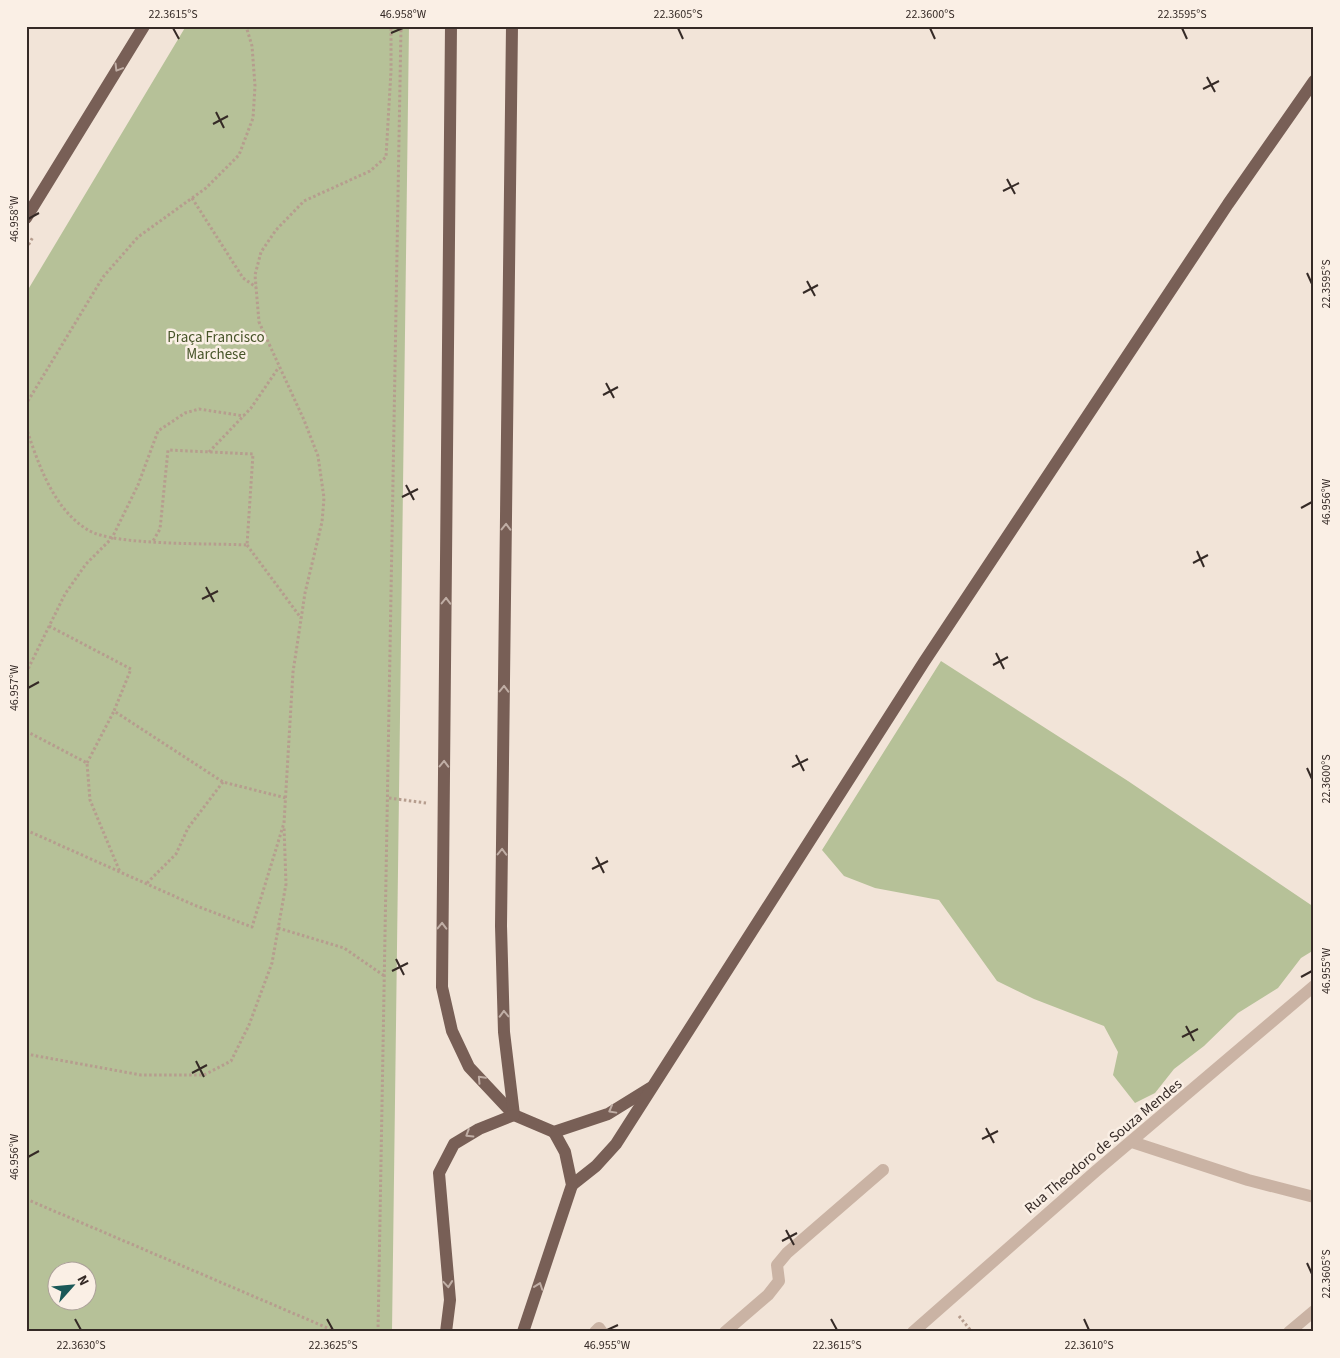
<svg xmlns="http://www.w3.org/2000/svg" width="1340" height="1358" viewBox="0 0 1340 1358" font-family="'Source Sans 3',sans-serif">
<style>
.green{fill:#b6c198;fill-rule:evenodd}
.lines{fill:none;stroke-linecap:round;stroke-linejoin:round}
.path{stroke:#b69d8e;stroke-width:3;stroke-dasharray:2.5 2.5;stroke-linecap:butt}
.lane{stroke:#cab3a4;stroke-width:12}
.street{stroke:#cab3a4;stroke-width:12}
.primary{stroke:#785f56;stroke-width:12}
.oneway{stroke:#c0aea5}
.ticks{fill:none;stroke:#352a26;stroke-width:2}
.labels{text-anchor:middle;stroke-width:5;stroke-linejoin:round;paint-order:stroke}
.park-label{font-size:15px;fill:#475429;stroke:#faefe5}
.street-label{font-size:15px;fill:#352a26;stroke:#faefe5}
.neatline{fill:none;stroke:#352a26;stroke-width:2}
.ticks-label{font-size:12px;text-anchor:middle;fill:#352a26}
</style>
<rect width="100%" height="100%" fill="#f2e4d8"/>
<g class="green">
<path d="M186,26H409L392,1332H26V293ZM58,1270H88V1300H58Z"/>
<polygon points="941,661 1128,781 1314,907 1314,950 1301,958 1278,988 1238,1013 1204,1046 1174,1069 1155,1093 1135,1103 1113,1075 1118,1052 1104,1026 1034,999 997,981 939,900 875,888 844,876 822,850"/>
</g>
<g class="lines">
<g class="path">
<polyline points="192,198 243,278 256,287"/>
<polyline points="26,249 33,237"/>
<polyline points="26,411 28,401 103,277 138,237 206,188 239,155 253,118 255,86 252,46 246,26"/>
<path d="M26,427C38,463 53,509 88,530C113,546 213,543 247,545L253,454L168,450L160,529L153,541"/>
<polyline points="209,452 251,408 279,367"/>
<polyline points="247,545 301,618"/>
<polyline points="49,626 131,669 114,711 223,782 286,798"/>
<polyline points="26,673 65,594 86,564 112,538 138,485 158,431 185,413 199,409 244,416"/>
<polyline points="26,731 87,763 90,800 120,872"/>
<polyline points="87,763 114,711"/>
<polyline points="389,798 426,803"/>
<polyline points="26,830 194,905 252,927 284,823 293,672 305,593 322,522 324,498 318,456 304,420 259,322 255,275 261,252 276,230 304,201 370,171 386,157 391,71 391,26"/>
<polyline points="147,883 176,854 188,828 223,782"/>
<polyline points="278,928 344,948 386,977"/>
<polyline points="26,1054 141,1075 204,1075 231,1061 249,1025 272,963 286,884 284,826"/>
<polyline points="26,1199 337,1332"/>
<polyline points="959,1316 972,1332"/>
<polyline points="378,1332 401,26"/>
</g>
<g class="lane">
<polyline points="595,1332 599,1328 602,1332"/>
<polyline points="725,1332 768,1295 779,1281 777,1265 787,1253 883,1170"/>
</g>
<g class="street">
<polyline points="1132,1142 1248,1180 1314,1197"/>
<polyline points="913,1332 1096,1171 1314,986"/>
<polyline points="1289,1332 1314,1311"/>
</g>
<g class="primary">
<polyline points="451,26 442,987 452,1031 469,1067 514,1115 554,1132 608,1114 650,1088"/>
<polyline points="512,26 501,926 504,1032 514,1115"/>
<polyline points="26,218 144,26"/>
<polyline points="572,1185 596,1166 616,1144 924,662 1228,204 1314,81"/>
<polyline points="446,1332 450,1300 439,1173 454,1144 479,1129 514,1115"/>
<polyline points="523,1332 572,1185 565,1152 554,1132"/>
</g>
</g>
<defs><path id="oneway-chevron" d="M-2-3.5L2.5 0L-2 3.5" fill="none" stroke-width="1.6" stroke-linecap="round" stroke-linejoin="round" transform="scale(1.25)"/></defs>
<g class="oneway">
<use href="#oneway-chevron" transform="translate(118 68) rotate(121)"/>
<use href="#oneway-chevron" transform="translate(506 527) rotate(-89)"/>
<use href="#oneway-chevron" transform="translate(446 601) rotate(-89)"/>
<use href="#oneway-chevron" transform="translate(504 689) rotate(-89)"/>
<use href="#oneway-chevron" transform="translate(444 764) rotate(-89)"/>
<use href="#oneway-chevron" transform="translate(502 852) rotate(-89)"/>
<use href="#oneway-chevron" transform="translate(442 926) rotate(-89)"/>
<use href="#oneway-chevron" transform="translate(504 1014) rotate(-92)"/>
<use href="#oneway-chevron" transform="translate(481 1079) rotate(-133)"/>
<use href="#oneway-chevron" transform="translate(612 1110) rotate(151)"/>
<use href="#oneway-chevron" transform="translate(469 1134) rotate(148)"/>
<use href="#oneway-chevron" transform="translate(448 1284) rotate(85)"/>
<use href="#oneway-chevron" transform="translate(539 1286) rotate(-71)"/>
</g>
<path class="ticks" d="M173,28L179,39M678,28L683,39M930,28L935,39M1182,28L1187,39M391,33L403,28M1207,77L1215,92M1203,89L1219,81M216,112L224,128M213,124L228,116M1007,179L1015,194M1003,191L1019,183M28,219L39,213M1307,273L1312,284M807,281L815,296M803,293L818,285M606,383L614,398M603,395L618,387M406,485L414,500M402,497L418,489M1301,508L1312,502M1197,551L1204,567M1193,563L1208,555M206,587L214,602M202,599L218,591M996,653L1004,669M993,665L1008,657M28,688L39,682M796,755L804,771M792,767L808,759M1307,768L1312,779M596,857L604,873M592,869L608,861M396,959L404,975M392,971L408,963M1301,977L1312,971M1186,1026L1194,1041M1182,1037L1198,1029M196,1061L204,1077M192,1073L207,1065M986,1128L994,1143M982,1139L998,1131M28,1157L39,1151M786,1230L794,1245M782,1241L797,1233M1307,1263L1312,1274M75,1319L81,1330M327,1319L333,1330M831,1319L837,1330M1084,1319L1089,1330M607,1330L618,1325"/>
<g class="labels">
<g class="park-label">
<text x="216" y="342">Praça Francisco<tspan x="216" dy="17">Marchese</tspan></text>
</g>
<g class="street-label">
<text transform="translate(1103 1146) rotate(-40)" y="5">Rua Theodoro de Souza Mendes</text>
</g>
</g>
<rect width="1340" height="1358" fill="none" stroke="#faefe5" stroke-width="55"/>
<g transform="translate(72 1286) rotate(63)"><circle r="24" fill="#faefe5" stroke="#aba099"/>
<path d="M0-4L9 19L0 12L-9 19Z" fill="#1a5858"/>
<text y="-8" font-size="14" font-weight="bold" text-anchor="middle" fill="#352a26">N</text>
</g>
<rect x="28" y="28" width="1284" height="1302" class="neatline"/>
<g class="ticks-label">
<text x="173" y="18">22.3615°S</text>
<text x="403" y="18">46.958°W</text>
<text x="678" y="18">22.3605°S</text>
<text x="930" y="18">22.3600°S</text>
<text x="1182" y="18">22.3595°S</text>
<text transform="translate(14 219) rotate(-90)" y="4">46.958°W</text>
<text transform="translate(1326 284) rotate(-90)" y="4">22.3595°S</text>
<text transform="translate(1326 502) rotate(-90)" y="4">46.956°W</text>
<text transform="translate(14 688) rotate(-90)" y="4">46.957°W</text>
<text transform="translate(1326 779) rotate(-90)" y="4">22.3600°S</text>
<text transform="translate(1326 971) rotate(-90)" y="4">46.955°W</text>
<text transform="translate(14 1157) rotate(-90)" y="4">46.956°W</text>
<text transform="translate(1326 1274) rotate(-90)" y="4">22.3605°S</text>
<text x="81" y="1349">22.3630°S</text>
<text x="333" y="1349">22.3625°S</text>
<text x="607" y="1349">46.955°W</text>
<text x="837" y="1349">22.3615°S</text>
<text x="1089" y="1349">22.3610°S</text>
</g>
</svg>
